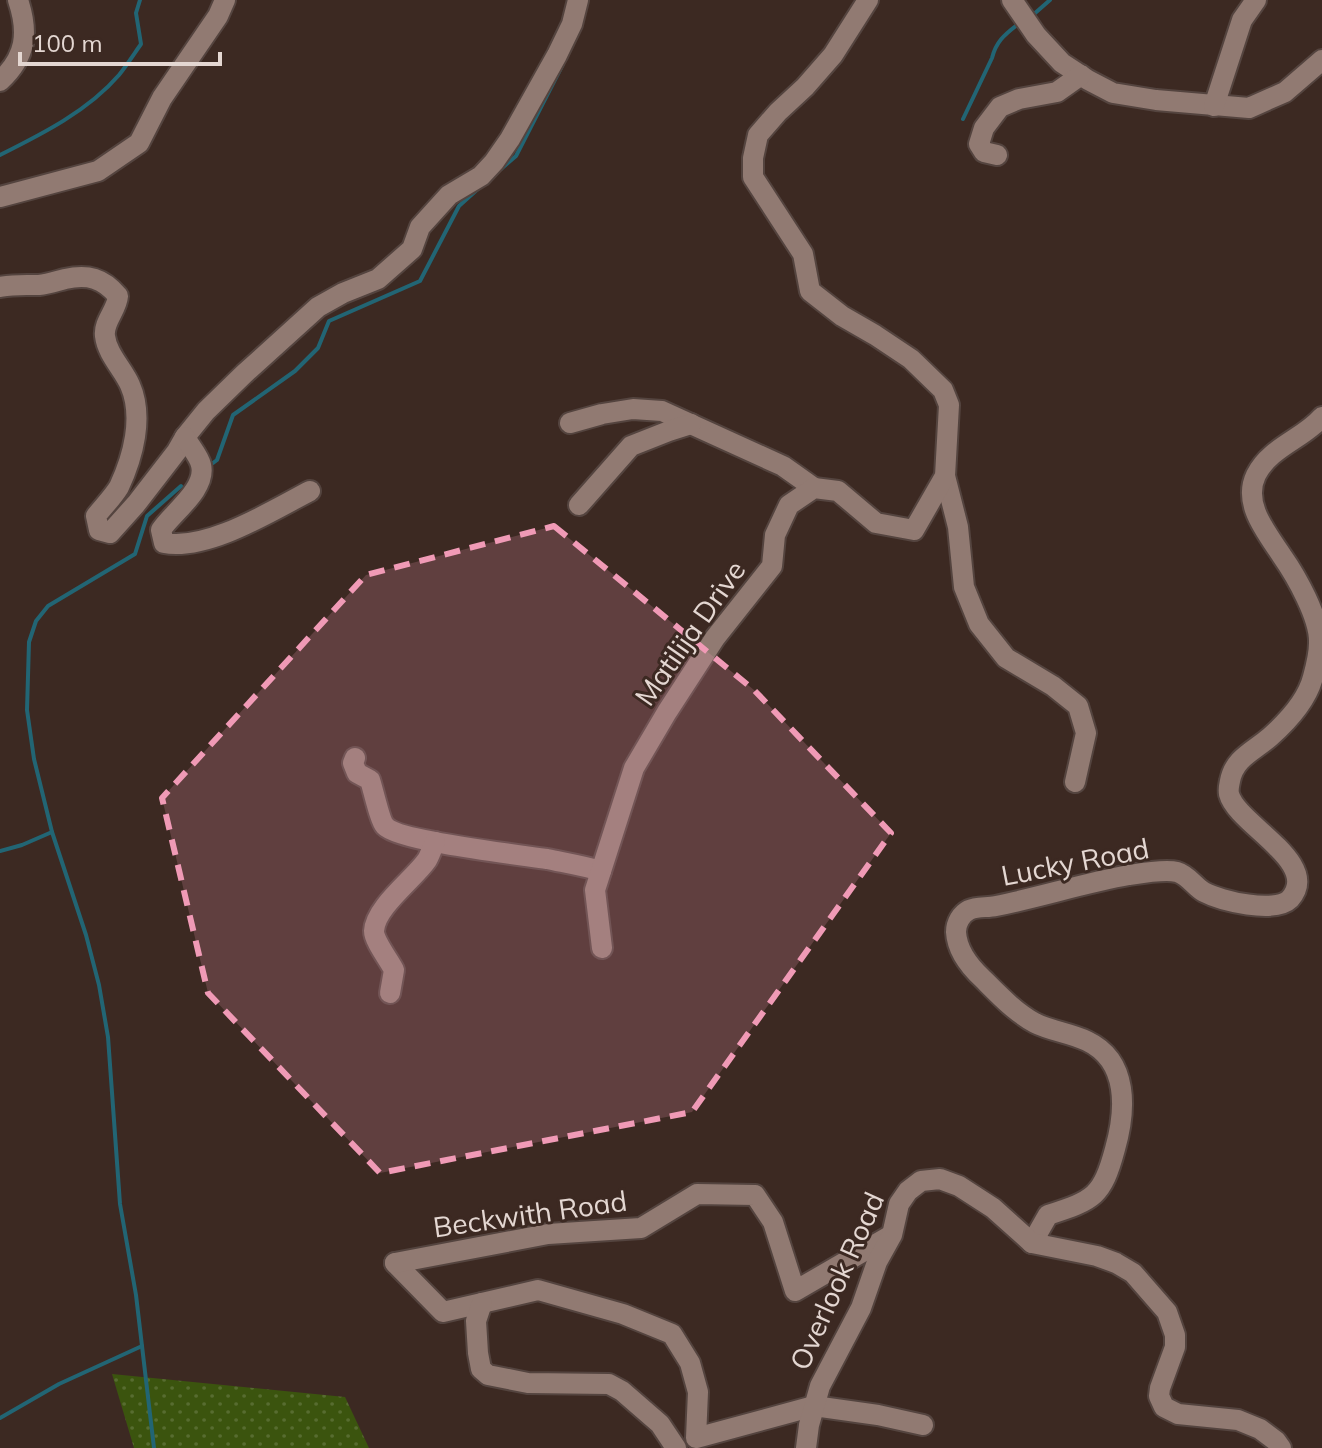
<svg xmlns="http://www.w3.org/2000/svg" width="1322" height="1448" viewBox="0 0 1322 1448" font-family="Mulish,sans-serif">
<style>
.park{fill:url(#park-dots)}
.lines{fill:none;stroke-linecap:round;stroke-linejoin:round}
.stream{stroke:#226574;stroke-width:4}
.minor-casing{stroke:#54443f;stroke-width:24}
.minor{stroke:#917a72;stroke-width:20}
.marked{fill:#f09ab6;fill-opacity:0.2;stroke:#f09ab6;stroke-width:6;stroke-dasharray:16 10;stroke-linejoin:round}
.labels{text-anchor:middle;stroke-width:6;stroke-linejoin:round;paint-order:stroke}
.street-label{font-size:28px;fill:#e4d7d2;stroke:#3c2922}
</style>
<defs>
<pattern id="park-dots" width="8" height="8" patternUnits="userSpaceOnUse" patternTransform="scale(2)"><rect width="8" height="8" fill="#3b540e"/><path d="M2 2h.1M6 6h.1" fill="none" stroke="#576c30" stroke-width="1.8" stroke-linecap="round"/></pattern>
</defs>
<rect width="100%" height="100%" fill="#3c2922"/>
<polygon class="park" points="112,1374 345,1397 369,1448 134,1448"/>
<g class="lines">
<g class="stream">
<polyline points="1034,14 1050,0"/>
<path d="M963,119L992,58C996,42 1004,35 1017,25"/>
<path d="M0,155C42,134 88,111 119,75C127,65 134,54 141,44L136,13L140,0"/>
<polyline points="501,169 516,156 563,64"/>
<polyline points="213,463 217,460 233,415 295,371 318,348 329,321 420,281 459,206 479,188"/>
<polyline points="0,851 22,845 52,832"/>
<polyline points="0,1418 59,1384 142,1346"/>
<polyline points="154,1448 136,1295 120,1204 108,1037 99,985 86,935 52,832 34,759 27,710 29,642 36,621 48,606 135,554 147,516 181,486"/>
</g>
<defs>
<g id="minor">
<polyline points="1012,0 1036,35 1062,63 1088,80 1113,93 1156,100 1249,108 1285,92 1322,60"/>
<path d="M0,81C26,57 29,33 18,0"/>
<polyline points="1214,106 1242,20 1256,0"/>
<polyline points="997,155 984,152 979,144 984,128 1000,107 1019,99 1057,92 1081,75"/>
<polyline points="0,197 98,171 139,143 162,98 218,16 225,0"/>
<path d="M0,287C15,284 25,285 39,285C48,284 57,281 65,279C88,274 103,278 118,296C117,310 103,322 105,336C107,354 123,369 130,385C144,417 133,457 119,487C113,497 103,507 96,516L99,530L110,533L136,504L177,451L185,437L206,411L244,374L318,307L343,293L378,279L412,249L420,227L449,195L481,176L494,162L510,139L557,55L572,24L578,0"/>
<polyline points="570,423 602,414 633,409 662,411 783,466 814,488"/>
<path d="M185,437C189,445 199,456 201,465C207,489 172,513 161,530L164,543C208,551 271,511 310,491"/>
<polyline points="945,476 958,527 964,587 979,624 1006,658 1053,686 1078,706 1086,733 1075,782"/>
<polyline points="579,505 631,446 669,431 691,424"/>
<path d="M355,758L353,763L357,773L370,780C373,789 380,821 385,826C398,841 521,855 547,859C566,863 584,866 601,871"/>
<polyline points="602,948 595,890 634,768 667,712 715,638 772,566 775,535 789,505 814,488 838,491 876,523 914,530 945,476 949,405 943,390 911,359 875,335 842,316 810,291 803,254 753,177 753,158 758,135 778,112 805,87 833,55 868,0"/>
<path d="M390,993L394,970C389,960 374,941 374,931C375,907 414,879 427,860C430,855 432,848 435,842"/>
<path d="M1032,1243L1048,1215C1094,1200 1102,1197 1115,1149C1126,1110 1129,1061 1087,1041C1070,1033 1051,1031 1035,1023C1015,1012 999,995 983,979C970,967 957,950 956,932C956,923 961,914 969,910C977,906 987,908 996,906C1041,897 1084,883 1129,875C1142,873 1165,869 1177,872C1188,875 1195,887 1204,892C1221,901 1275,914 1290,899C1322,862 1237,825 1229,794C1228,789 1229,786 1230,781C1234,758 1254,751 1270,737C1288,721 1307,701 1313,677C1316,666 1319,653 1319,643C1320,618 1296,576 1282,556C1267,533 1242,504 1256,475C1270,447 1303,439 1322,417"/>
<polyline points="395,1263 443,1312 538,1290 623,1314 672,1334 690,1363 698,1392 696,1438 814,1406 878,1415 923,1425"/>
<polyline points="395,1263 548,1234 641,1228 697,1194 755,1195 773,1222 795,1291 890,1236"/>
<polyline points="482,1303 476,1321 478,1353 481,1369 488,1375 528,1383 609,1384 622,1391 660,1424 676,1448"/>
<polyline points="806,1448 809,1425 820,1386 861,1308 877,1262 892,1235 899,1204 908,1191 921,1181 940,1179 959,1186 993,1208 1032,1243 1097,1256 1116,1263 1133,1273 1167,1312 1175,1335 1175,1347 1160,1388 1159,1396 1164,1407 1178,1414 1238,1420 1260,1429 1276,1441 1281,1448"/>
</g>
</defs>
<use href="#minor" class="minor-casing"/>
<use href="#minor" class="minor"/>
</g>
<path class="marked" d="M554,526L754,690L891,833L692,1112L380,1173L208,993L162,798L366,575Z"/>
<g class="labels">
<g class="street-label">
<text transform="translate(690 633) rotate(-55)" y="10">Matilija Drive</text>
<text transform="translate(1075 862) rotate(-11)" y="10">Lucky Road</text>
<text transform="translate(530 1214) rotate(-8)" y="10">Beckwith Road</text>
<text transform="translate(837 1281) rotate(-66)" y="10">Overlook Road</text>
</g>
</g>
<path d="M20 52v12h200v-12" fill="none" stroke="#e4d7d2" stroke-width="4"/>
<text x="32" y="52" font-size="24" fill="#e4d7d2" stroke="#3c2922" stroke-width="6" paint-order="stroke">100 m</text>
</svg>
